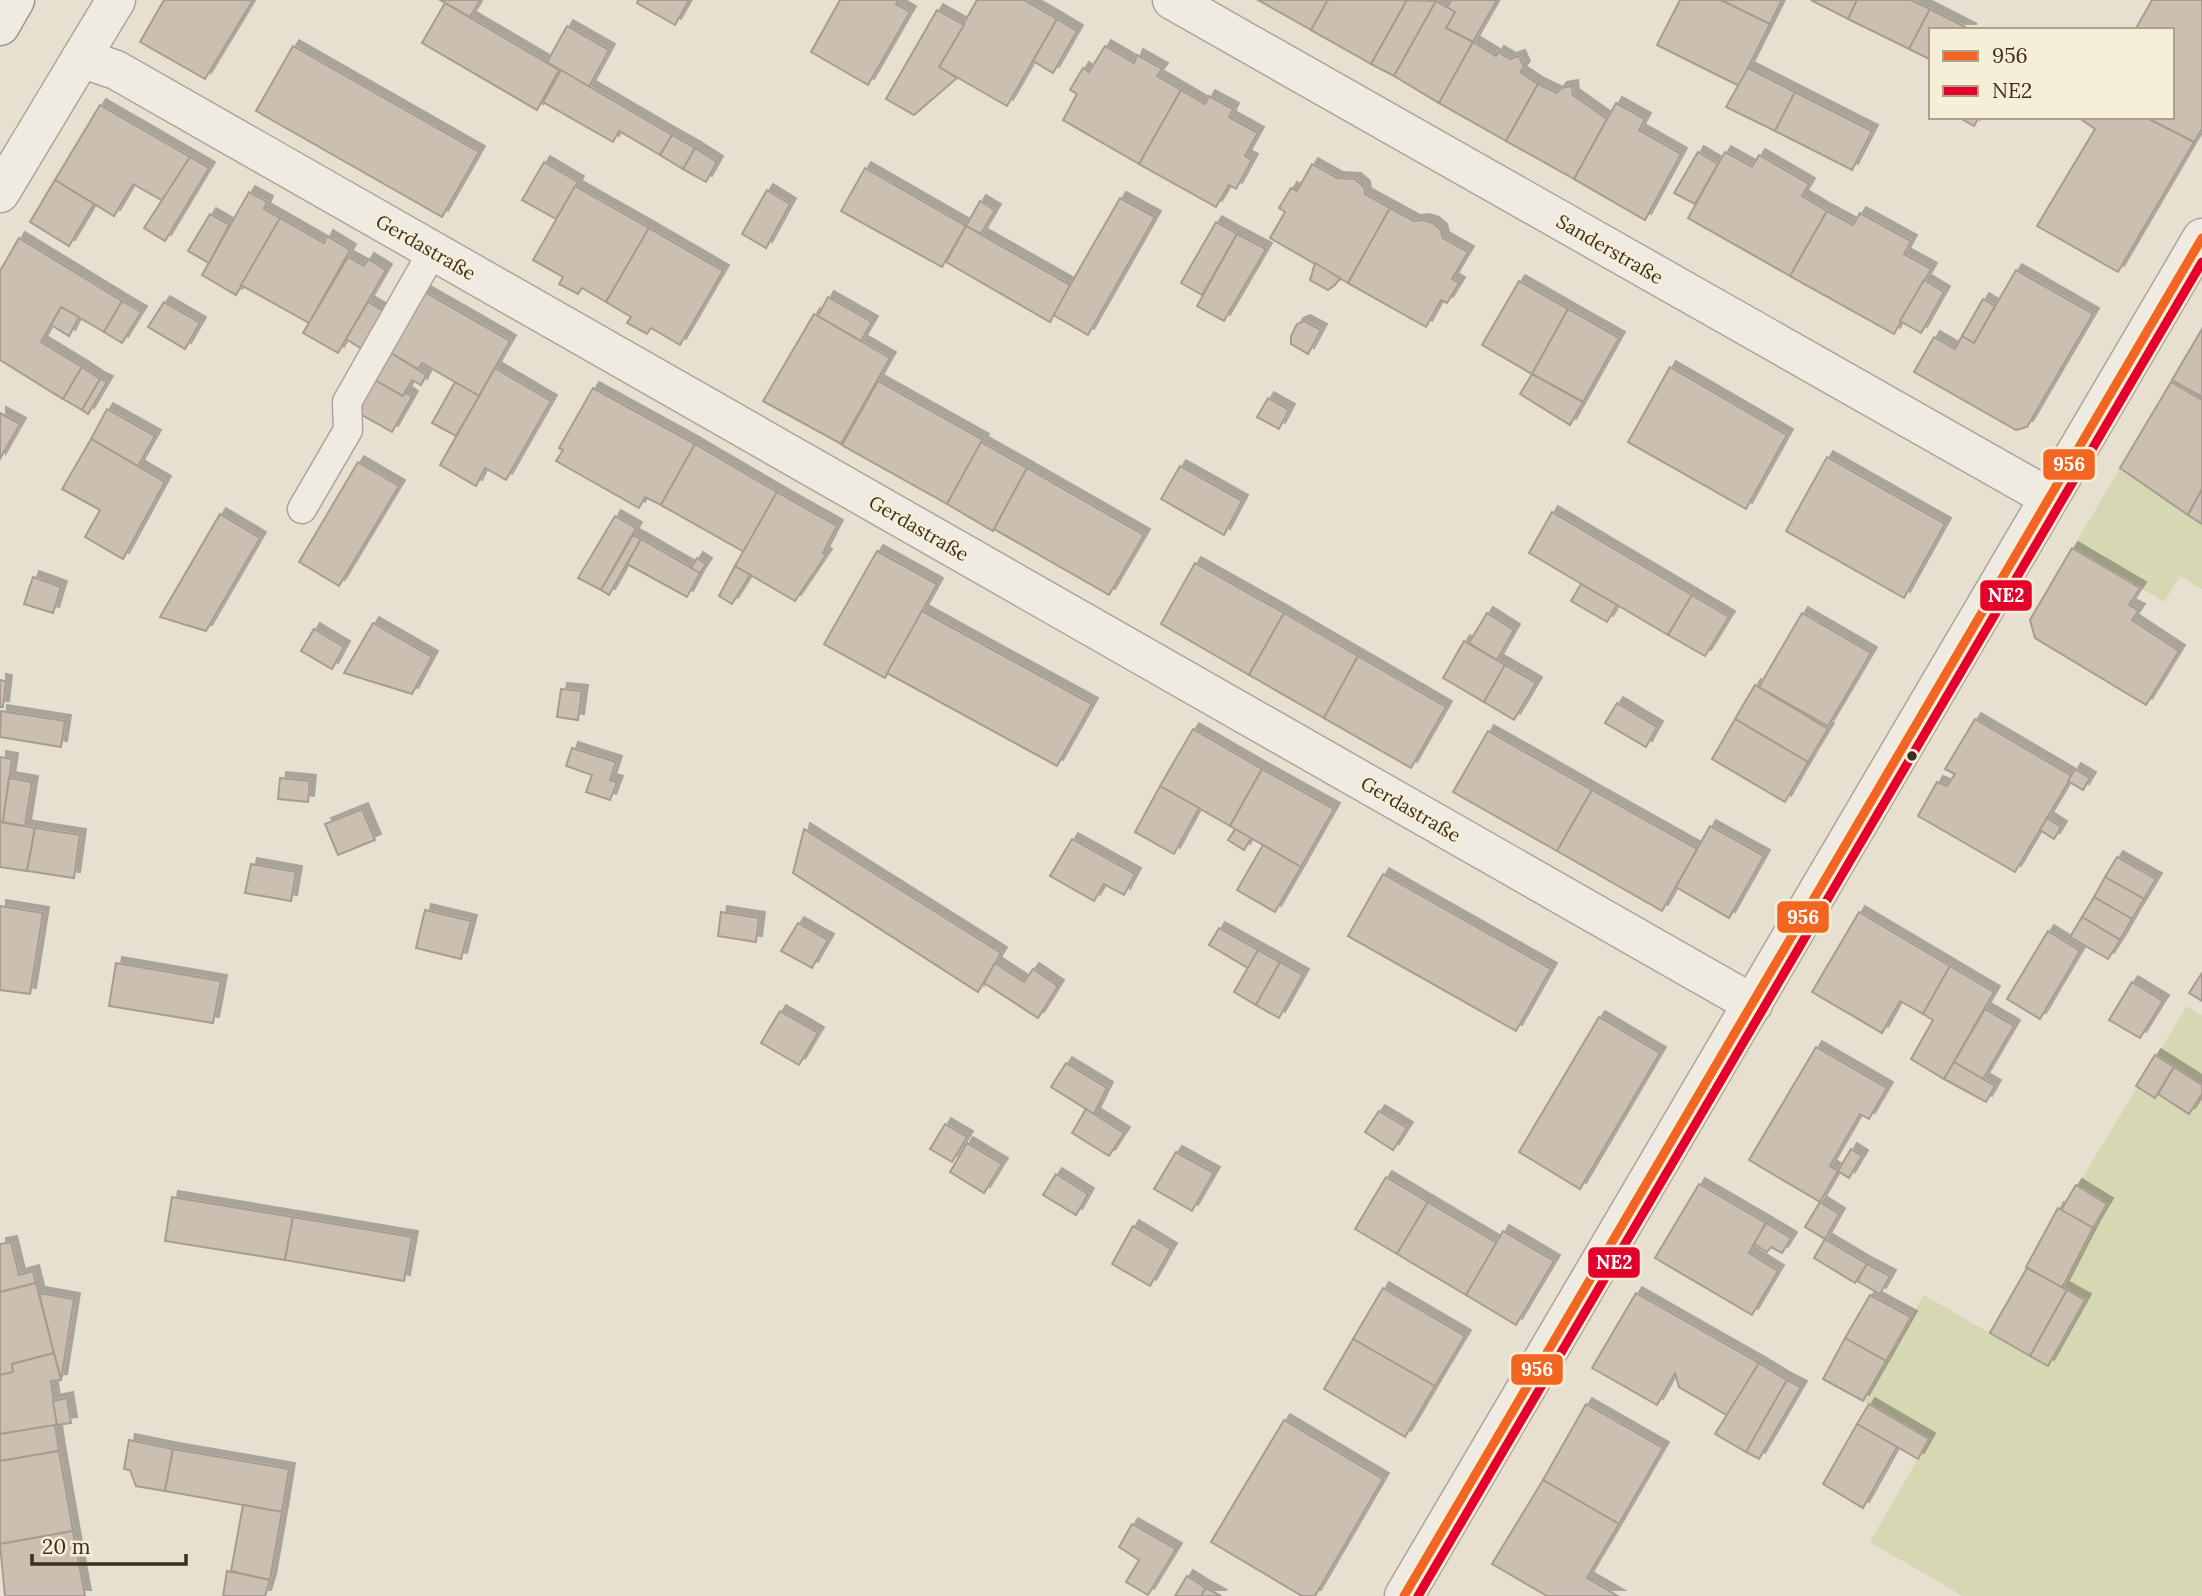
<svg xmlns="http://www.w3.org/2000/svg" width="2202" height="1596" viewBox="0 0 2202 1596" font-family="Lora,serif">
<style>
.green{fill:#d6d7b3}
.building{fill:#cbbfb2;stroke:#a89c90;stroke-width:2;filter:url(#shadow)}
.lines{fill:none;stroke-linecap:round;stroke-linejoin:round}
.lane-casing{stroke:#ada599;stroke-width:31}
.street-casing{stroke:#ada599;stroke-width:41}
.secondary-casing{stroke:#9c958a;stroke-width:41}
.lane{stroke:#efebe3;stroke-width:28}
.street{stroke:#efebe3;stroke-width:38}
.secondary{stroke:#efebe3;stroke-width:38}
.bus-1-casing{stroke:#f7eed8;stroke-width:14}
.bus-2-casing{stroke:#f7eed8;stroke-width:14}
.bus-1{stroke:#f26522;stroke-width:9}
.bus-2{stroke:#e4002b;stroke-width:9}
.bus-dot{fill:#3d2e20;stroke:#f7eed8;stroke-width:2.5}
.labels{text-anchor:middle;stroke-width:5;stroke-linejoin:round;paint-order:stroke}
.street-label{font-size:19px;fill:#3d2e20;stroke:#f7eed8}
.line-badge{stroke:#f7eed8;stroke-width:2.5}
.badge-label{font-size:19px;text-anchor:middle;font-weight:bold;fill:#fff}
</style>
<defs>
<filter id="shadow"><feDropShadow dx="6" dy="-6" stdDeviation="0" flood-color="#0004"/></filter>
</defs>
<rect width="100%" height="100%" fill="#e7e0d1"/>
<g class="green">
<polygon points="2120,468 2202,524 2202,589 2180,576 2164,602 2073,548"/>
<polygon points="2187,1006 2202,1015 2202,1596 1963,1596 1870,1542 1929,1439 1863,1401 1924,1295 1988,1332"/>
</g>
<g class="building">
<polygon points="164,0 253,0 205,79 140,42"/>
<polygon points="440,0 480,0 470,17"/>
<polygon points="638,0 689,0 675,25 637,3"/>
<polygon points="840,0 898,0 896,4 910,12 868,85 811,52"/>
<polygon points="977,0 1024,0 1057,19 1007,106 939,67"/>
<polygon points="1258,0 1328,0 1311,30"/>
<polygon points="1328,0 1407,0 1371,64 1311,30"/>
<polygon points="1407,0 1436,1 1394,76 1371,64"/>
<polygon points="1451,0 1497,0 1473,42 1446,28 1455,12 1447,7"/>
<polygon points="1680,0 1721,0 1770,24 1739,86 1657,45"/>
<polygon points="1721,0 1782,0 1770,24"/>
<polygon points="1811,0 1857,0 1848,19"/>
<polygon points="1857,0 1911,0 1930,9 1909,49 1848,19"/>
<polygon points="2152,0 2202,0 2202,129 2194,142 2145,117 2172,117 2172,30 2135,30"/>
<polygon points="1436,1 1455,12 1446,28 1473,42 1439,103 1394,76"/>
<polygon points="445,3 559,70 537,110 422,43"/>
<polygon points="1930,9 1971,30 1931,30 1931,60 1909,49"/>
<polygon points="937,10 964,25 939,67 957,78 914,115 886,99"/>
<polygon points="1057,19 1077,31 1053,73 1033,61"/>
<polygon points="567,26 609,50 589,87 547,62"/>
<polygon points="1473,42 1496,56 1498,52 1510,59 1519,56 1524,67 1520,72 1538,84 1506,141 1439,103"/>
<polygon points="293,46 479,152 442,217 256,111"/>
<polygon points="1105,46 1134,63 1137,55 1162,69 1157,76 1181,90 1139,164 1063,120 1077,94 1070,90 1083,68 1089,72"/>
<polygon points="1748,68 1795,92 1775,131 1726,107"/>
<polygon points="561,70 672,135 660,155 619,131 613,142 543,102"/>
<polygon points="1538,84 1557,93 1561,88 1572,86 1573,95 1607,119 1574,179 1506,141"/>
<polygon points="1181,90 1205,104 1209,96 1233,109 1229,117 1258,133 1245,156 1252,160 1236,189 1229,185 1216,207 1139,164"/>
<polygon points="1795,92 1872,131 1852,170 1775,131"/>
<polygon points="1616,103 1645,119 1639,130 1681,154 1645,220 1574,179"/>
<polygon points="100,105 190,157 163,201 133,184 114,216 55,180"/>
<polygon points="1958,117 1979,117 1974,126"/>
<polygon points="2084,117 2145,117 2194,142 2118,272 2037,226 2095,129 2082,120"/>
<polygon points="672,135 695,148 683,169 660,155"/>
<polygon points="695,148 717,162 706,182 683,169"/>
<polygon points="1698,152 1718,164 1695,204 1674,193"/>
<polygon points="1725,152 1752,167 1759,155 1809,184 1802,196 1827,211 1790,276 1688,218"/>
<polygon points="190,157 209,168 165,241 144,228"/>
<polygon points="544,162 578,182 556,219 522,200"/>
<polygon points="1312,164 1337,178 1355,179 1364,187 1365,194 1390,208 1348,283 1270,238 1285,212 1279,208 1291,188 1297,191"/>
<polygon points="865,168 966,226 942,267 841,211"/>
<polygon points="55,180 94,204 69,246 30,222"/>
<polygon points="575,186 649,228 606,302 582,288 578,294 559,284 563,277 533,260"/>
<polygon points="767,190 790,204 766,248 742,234"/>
<polygon points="249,192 267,202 264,209 280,218 236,295 202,275"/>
<polygon points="1120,198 1155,217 1088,335 1053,315"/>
<polygon points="980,201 995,210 981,234 966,226"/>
<polygon points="1390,208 1414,221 1423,220 1433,223 1441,230 1443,238 1468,252 1452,279 1459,283 1447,303 1441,300 1426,327 1348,283"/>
<polygon points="1827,211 1853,225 1860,213 1911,241 1904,254 1931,269 1894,334 1790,276"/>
<polygon points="210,214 229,225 209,263 188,251"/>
<polygon points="280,218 324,243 327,236 350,250 309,323 241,285"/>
<polygon points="1216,222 1237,234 1202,295 1181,283"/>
<polygon points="966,226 1070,285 1050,322 946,262"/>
<polygon points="649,228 723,271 680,345 651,328 647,334 627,323 631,317 606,302"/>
<polygon points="1237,234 1266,249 1224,321 1197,306"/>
<polygon points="19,238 122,301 104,332 61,307 41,342 82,367 63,399 0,360 0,271"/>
<polygon points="348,257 364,266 368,259 386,270 338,353 303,333"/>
<polygon points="1315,263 1340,278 1335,285 1328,290 1310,280"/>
<polygon points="2016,270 2093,314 2027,427 2016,430 1914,372 1934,337 1955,349 1962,336 1974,343"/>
<polygon points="1924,280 1944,292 1921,333 1900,321"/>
<polygon points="1519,281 1568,309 1532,374 1482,345"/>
<polygon points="423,291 510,341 479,396 422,363 418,369 388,351"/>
<polygon points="828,297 872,322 861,341 818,316"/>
<polygon points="1983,299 1995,306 1974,343 1962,336"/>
<polygon points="122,301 141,312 122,343 104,332"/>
<polygon points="164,302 200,323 185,349 148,327"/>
<polygon points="368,302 387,313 365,351 346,339"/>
<polygon points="61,307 79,317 69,336 51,325"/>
<polygon points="1568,309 1619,338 1583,402 1532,374"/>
<polygon points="814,314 890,358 841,444 763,401"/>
<polygon points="1304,321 1321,330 1308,354 1291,344 1291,336 1297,324"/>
<polygon points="2202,329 2202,397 2172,380"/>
<polygon points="388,351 426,375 421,385 412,380 403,396 373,379"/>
<polygon points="82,367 100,379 82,410 63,399"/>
<polygon points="1670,367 1787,435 1746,509 1628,442"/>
<polygon points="495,368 551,401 506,480 485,468 476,486 440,465"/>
<polygon points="1532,374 1583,402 1570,425 1520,394"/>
<polygon points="100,379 107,382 88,414 82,410"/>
<polygon points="373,379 403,396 405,392 412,397 392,432 355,411"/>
<polygon points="878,381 983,440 947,504 842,445"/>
<polygon points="455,382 479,396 456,436 432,423"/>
<polygon points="2171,382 2202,400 2202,489 2188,515 2120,468"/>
<polygon points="593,388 695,444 661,505 645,497 639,508 556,461 563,450 559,448"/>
<polygon points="1268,398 1289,410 1279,429 1257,417"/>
<polygon points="107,409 155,436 138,466 91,439"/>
<polygon points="0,413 20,424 0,459"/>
<polygon points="91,439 165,482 123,559 85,537 100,510 62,489"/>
<polygon points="981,442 1027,468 993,531 947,504"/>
<polygon points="695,444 777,492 744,552 661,505"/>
<polygon points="1827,457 1945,524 1904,598 1786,531"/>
<polygon points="358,462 399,486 339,586 299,562"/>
<polygon points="1180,466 1242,501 1224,535 1161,499"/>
<polygon points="1027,468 1144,535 1109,595 994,529"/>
<polygon points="2202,489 2202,524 2188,515"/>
<polygon points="777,492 837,526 823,553 826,555 795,601 735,566"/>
<polygon points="1552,512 1692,595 1668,635 1529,553"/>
<polygon points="220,514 260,538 206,631 160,617"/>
<polygon points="615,516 636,528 601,590 578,578"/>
<polygon points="633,535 641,539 609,595 601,590"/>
<polygon points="641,539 700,573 687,597 627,564"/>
<polygon points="2072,548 2140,588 2129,605 2139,610 2132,620 2179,651 2146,705 2035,638 2030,620"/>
<polygon points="877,551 937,584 885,678 824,644"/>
<polygon points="697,558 706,564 700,573 691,568"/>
<polygon points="1195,563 1284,613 1249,675 1161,624"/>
<polygon points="735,566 750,575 732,604 719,596"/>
<polygon points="33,577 61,587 53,613 24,604"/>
<polygon points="1581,584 1617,605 1607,622 1571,601"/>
<polygon points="1692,595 1729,617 1705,656 1668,635"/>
<polygon points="922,611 1092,704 1057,766 887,673"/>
<polygon points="1284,613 1358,656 1324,718 1249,675"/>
<polygon points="1487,613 1514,630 1497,660 1469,643"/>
<polygon points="1802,613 1871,653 1828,726 1759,687"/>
<polygon points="373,623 432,657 412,694 344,673"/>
<polygon points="314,629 344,647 332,669 301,651"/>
<polygon points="1464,641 1505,665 1484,702 1443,678"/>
<polygon points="1358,656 1446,707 1411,768 1324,718"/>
<polygon points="1505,665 1536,683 1514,720 1484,702"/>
<polygon points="0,680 6,681 3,707 0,707"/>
<polygon points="1755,685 1828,729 1808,762 1735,719"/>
<polygon points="561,689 582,691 578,720 557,717"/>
<polygon points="1617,703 1657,727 1646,747 1605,723"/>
<polygon points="1,711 65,721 61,747 0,737"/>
<polygon points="1735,719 1808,762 1785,802 1712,759"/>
<polygon points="1975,719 2072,776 2015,872 1918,816 1937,782 1947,786 1955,774 1945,769"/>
<polygon points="1193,729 1262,769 1230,826 1160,786"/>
<polygon points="1488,731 1592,790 1557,851 1453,792"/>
<polygon points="572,748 616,762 610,780 617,782 610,800 586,792 592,775 566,766"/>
<polygon points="0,757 12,759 3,822 0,822"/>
<polygon points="1262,769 1334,809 1301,867 1230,826"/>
<polygon points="2075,769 2090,778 2083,790 2068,781"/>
<polygon points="9,778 32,782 25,826 3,822"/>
<polygon points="280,778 310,781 308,802 278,799"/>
<polygon points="1160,786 1199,808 1174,854 1135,832"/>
<polygon points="1592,790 1697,849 1662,911 1557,851"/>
<polygon points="362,809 375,840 338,855 325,824"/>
<polygon points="2047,818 2061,827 2054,839 2040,830"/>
<polygon points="0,822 35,828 27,871 0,867"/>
<polygon points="1710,826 1764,856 1729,918 1676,887"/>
<polygon points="35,828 80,835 74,878 27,871"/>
<polygon points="804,829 1001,953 978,992 793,873"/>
<polygon points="1235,829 1251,838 1244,850 1228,840"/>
<polygon points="1072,839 1135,874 1124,895 1104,884 1094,901 1050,876"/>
<polygon points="1263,845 1301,867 1275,912 1237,890"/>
<polygon points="2117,857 2156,879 2144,899 2105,877"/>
<polygon points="251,864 296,872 291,901 245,893"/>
<polygon points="1383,874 1551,969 1516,1031 1348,936"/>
<polygon points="2105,877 2144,899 2132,919 2094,897"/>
<polygon points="2094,897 2132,919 2120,940 2082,917"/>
<polygon points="0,906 43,913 30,994 0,990"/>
<polygon points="425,910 471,921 461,959 416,948"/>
<polygon points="721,912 759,918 756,942 718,936"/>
<polygon points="1859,912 1950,966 1923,1014 1900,1001 1882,1033 1812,992"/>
<polygon points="2082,917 2120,940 2108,959 2070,937"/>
<polygon points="798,923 828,940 812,968 781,951"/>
<polygon points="1219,928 1258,950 1248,968 1209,945"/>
<polygon points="2048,931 2080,951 2040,1019 2007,999"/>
<polygon points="1258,950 1280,962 1256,1005 1234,992"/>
<polygon points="1280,962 1303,975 1279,1018 1256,1005"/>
<polygon points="116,963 221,981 213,1023 109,1006"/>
<polygon points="995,963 1024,982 1033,969 1058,986 1038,1018 984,983"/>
<polygon points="1950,966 1994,992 1944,1079 1911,1059 1933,1020 1923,1014"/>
<polygon points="2202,973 2202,1001 2189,993"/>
<polygon points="2132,982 2163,1001 2140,1038 2109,1020"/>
<polygon points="1985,1009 2014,1026 1983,1079 1954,1062"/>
<polygon points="780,1011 818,1033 799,1065 761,1043"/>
<polygon points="1599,1017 1660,1053 1580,1189 1519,1152"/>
<polygon points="1816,1047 1887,1088 1869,1119 1860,1114 1830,1166 1838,1171 1820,1202 1749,1160"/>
<polygon points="2155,1055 2174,1067 2155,1098 2136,1086"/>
<polygon points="1954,1062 1995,1086 1986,1102 1944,1079"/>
<polygon points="1066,1063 1107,1088 1094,1114 1051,1087"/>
<polygon points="2174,1067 2202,1085 2202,1094 2189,1114 2158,1094"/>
<polygon points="1086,1109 1124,1133 1109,1156 1072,1133"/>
<polygon points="1379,1111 1407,1128 1393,1150 1365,1132"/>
<polygon points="945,1124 967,1137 952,1162 930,1149"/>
<polygon points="967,1143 1002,1164 984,1193 950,1172"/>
<polygon points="1851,1149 1862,1156 1849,1178 1838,1171"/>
<polygon points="1176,1152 1214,1173 1192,1211 1154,1189"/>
<polygon points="1056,1174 1088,1194 1076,1215 1043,1195"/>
<polygon points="1386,1177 1428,1202 1397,1254 1355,1229"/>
<polygon points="1699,1184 1766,1223 1749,1253 1778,1271 1752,1315 1655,1258"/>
<polygon points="2076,1185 2107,1204 2093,1228 2061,1210"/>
<polygon points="172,1197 293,1217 285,1260 165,1241"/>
<polygon points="1428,1202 1497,1243 1466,1295 1397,1254"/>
<polygon points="1820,1202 1839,1214 1825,1239 1805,1227"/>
<polygon points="2058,1208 2093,1228 2062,1288 2026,1267"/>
<polygon points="293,1217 412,1237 404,1281 285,1260"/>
<polygon points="1766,1223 1791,1238 1782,1253 1771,1247 1767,1252 1754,1244"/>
<polygon points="1133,1226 1171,1249 1150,1286 1112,1264"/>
<polygon points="1503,1231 1554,1261 1516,1325 1466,1295"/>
<polygon points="1825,1239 1867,1264 1855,1283 1814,1258"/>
<polygon points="11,1242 19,1275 33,1271 36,1283 0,1292 0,1244"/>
<polygon points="1867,1264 1890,1276 1880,1294 1857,1281"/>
<polygon points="2027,1268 2067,1290 2030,1356 1990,1333"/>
<polygon points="36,1283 54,1353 12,1364 13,1372 0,1375 0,1292"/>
<polygon points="1383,1288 1465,1336 1435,1386 1353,1339"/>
<polygon points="2067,1290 2085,1300 2048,1366 2030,1356"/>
<polygon points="39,1293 74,1299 61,1380 54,1353"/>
<polygon points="1636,1293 1759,1363 1728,1416 1679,1387 1675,1373 1657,1405 1592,1368"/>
<polygon points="1870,1295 1911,1317 1886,1361 1845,1338"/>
<polygon points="1845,1338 1886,1361 1863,1401 1823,1379"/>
<polygon points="1353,1339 1435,1386 1405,1437 1324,1389"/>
<polygon points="54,1353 61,1380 51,1381 57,1425 0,1434 0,1375 13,1372 12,1364"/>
<polygon points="1759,1363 1787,1380 1746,1452 1715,1434"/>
<polygon points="1787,1380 1801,1387 1759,1459 1746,1452"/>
<polygon points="67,1398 71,1423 57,1425 53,1401"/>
<polygon points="1586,1404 1663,1448 1619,1524 1543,1480"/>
<polygon points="1869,1404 1929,1439 1918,1459 1857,1424"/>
<polygon points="1284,1420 1383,1479 1315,1596 1302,1596 1211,1542"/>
<polygon points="1857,1424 1897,1447 1863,1508 1823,1484"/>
<polygon points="55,1425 59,1451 0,1461 0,1434"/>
<polygon points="129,1440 173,1449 165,1491 136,1486 130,1470 124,1469"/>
<polygon points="173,1449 289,1469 282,1512 165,1491"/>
<polygon points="59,1451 73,1531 0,1544 0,1461"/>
<polygon points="1543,1480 1619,1524 1587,1578 1618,1596 1547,1596 1492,1564"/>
<polygon points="243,1505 282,1512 270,1580 231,1571"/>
<polygon points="1132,1524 1176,1549 1148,1595 1126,1582 1139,1560 1119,1547"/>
<polygon points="73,1531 85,1596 5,1596 0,1544"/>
<polygon points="227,1571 270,1580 265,1596 223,1596"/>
<polygon points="1187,1576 1206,1588 1201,1596 1175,1596"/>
<polygon points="1206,1588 1221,1596 1201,1596"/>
</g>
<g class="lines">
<defs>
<polyline id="lane" points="302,509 348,430 347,402 433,251"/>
<g id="street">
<polyline points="1172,0 2048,497"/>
<polyline points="81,58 116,70 1753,1004"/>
<polyline points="0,193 116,0"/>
<polyline points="1404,1596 2202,238"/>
</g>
<polyline id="secondary" points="0,26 15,0"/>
</defs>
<use href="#lane" class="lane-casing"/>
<use href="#street" class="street-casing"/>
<use href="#secondary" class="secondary-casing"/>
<use href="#lane" class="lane"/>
<use href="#street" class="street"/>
<use href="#secondary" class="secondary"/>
<defs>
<polyline id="bus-1" points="1404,1596 2202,238"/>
<polyline id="bus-2" points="1418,1596 2202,262"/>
</defs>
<use href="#bus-1" class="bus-1-casing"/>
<use href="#bus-2" class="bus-2-casing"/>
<use href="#bus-1" class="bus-1"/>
<use href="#bus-2" class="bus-2"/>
</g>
<circle class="bus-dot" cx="1912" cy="756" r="6"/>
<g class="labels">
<g class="street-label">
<text transform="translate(426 247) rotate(30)" y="7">Gerdastraße</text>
<text transform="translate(1610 249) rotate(30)" y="7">Sanderstraße</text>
<text transform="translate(919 528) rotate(30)" y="7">Gerdastraße</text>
<text transform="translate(1411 809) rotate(30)" y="7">Gerdastraße</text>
</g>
</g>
<g class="line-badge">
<rect x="2042" y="448" width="54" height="33" rx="7" fill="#f26522"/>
<rect x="1979" y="579" width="54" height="33" rx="7" fill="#e4002b"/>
<rect x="1776" y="900" width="54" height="34" rx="7" fill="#f26522"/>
<rect x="1587" y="1246" width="54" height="33" rx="7" fill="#e4002b"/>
<rect x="1510" y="1353" width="54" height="33" rx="7" fill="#f26522"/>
</g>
<g class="badge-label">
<text x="2069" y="471">956</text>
<text x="2006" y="602">NE2</text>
<text x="1803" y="924">956</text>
<text x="1614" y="1269">NE2</text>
<text x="1537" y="1376">956</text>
</g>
<rect x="1929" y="28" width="245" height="91" fill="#f7eed8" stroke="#ada18e" stroke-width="2"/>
<rect x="1943" y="51" width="35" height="10" fill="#f26522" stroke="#ada18e" stroke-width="2"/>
<text x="1992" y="63" font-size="21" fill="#3d2e20">956</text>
<rect x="1943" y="86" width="35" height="10" fill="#e4002b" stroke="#ada18e" stroke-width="2"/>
<text x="1992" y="98" font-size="21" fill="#3d2e20">NE2</text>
<path d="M32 1554v10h154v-10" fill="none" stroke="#3d2e20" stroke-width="3.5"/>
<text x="42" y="1554" font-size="21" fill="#3d2e20" stroke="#f7eed8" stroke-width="5" paint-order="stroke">20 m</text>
</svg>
